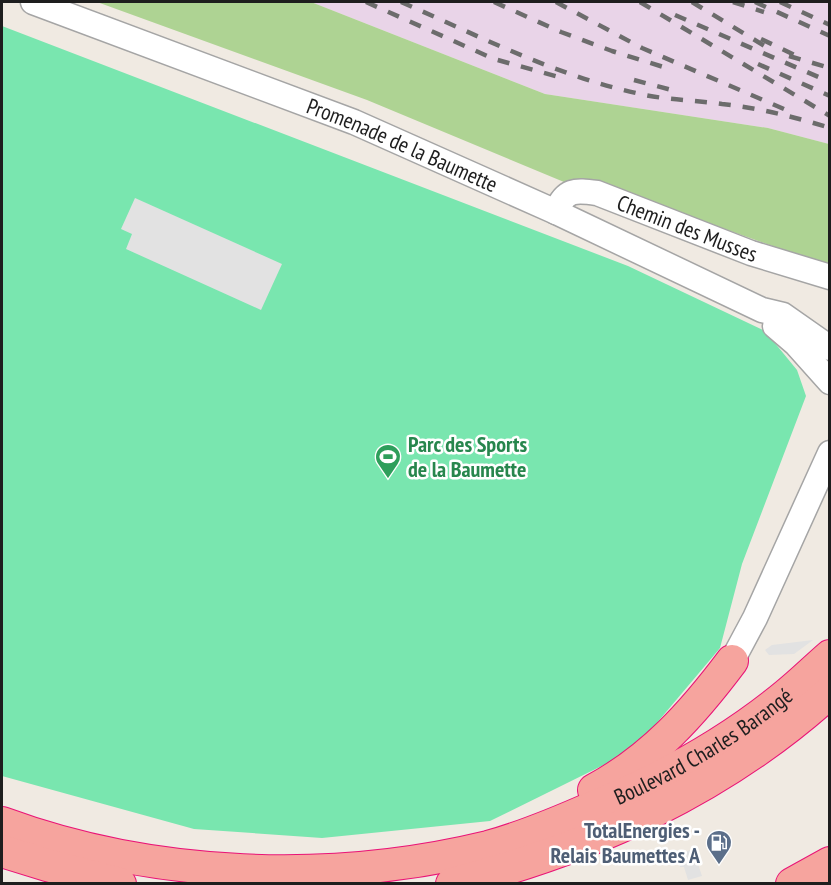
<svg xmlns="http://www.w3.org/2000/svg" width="831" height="885" viewBox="0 0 831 885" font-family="'PT Sans Narrow',sans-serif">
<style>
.industrial{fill:#e9d4e8}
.forest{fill:#aed393}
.pitch{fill:#79e6af}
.parking{fill:#e2e2e2}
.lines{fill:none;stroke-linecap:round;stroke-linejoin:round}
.tertiary-casing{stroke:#a5a5a5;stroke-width:27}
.trunk-casing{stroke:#e91477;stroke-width:34}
.tertiary{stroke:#fff;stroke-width:24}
.trunk{stroke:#f6a49e;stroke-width:32}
.rail{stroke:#6c6c6c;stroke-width:4.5;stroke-dasharray:12 12;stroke-linecap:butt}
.labels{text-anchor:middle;stroke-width:5;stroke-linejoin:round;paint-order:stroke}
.street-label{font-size:22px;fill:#1e1e1e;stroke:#fff}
.leisure-label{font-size:22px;font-weight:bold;fill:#27864d;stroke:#fff;text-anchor:start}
.service-label{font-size:22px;font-weight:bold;fill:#4e5e75;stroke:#fff;text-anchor:end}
</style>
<rect width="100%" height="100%" fill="#f0eae2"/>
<polygon class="industrial" points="311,2 829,2 829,144 768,128 545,94"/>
<polygon class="forest" points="97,2 311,2 545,94 768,128 829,144 829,266 584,179 564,182 367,100"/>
<polygon class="pitch" points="2,26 628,266 765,331 797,370 806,396 742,564 720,648 634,750 490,821 322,838 194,829 2,776"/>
<g class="parking">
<polygon points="135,198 282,264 261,310 126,249 132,234 121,229"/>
<polygon points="813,640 794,654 769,655 765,650 772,645"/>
<polygon points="693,849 702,876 688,880 684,867 680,867 677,855"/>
</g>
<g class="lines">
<defs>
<g id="tertiary">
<path id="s1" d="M33,2L354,122L556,212L762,310L783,315L830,348"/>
<path id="s2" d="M556,212C565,189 575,190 597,193L751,253L830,277"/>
<polyline points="775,326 796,344 830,382"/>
<polyline points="732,661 755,618 830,453"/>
</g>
<g id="trunk">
<path d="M594,790C652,759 693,713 732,661"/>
<path id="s3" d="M2,823C154,879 331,885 488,847C525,837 560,822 594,807C662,779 729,742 786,695C801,683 815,669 830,656"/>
<polyline points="2,851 47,865 120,884"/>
<path d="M452,884C592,848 721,791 830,692"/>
<polyline points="792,884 830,863"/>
</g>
</defs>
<use href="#tertiary" class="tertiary-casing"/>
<use href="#trunk" class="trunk-casing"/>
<use href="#tertiary" class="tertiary"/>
<use href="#trunk" class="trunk"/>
<g class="rail">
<polyline points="366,2 494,59 559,77"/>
<path d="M401,2C477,35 554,75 636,93C664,100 694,100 722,104C759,108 795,117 830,128"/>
<polyline points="494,2 561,32 612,51 673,70"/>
<polyline points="556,2 642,48 784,109"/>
<polyline points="640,2 830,116"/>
<polyline points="692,2 768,48"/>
<polyline points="733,2 764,12"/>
<polyline points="755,2 830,36"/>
<polyline points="780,2 830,25"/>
<polyline points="675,15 830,82"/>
<polyline points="761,39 799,57"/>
<polyline points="789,56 830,68"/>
<polyline points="758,64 830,96"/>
<polyline points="634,80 679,92"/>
</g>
</g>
<defs>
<symbol id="stadium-pin" viewBox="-11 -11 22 30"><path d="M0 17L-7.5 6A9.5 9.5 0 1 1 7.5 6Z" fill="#2e9e5b" stroke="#fff"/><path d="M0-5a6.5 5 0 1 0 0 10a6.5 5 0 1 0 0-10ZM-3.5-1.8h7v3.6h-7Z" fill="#fff"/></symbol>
<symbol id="fuel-pin" viewBox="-11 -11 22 30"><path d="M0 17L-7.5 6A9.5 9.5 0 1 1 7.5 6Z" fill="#5c6f8a" stroke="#fff"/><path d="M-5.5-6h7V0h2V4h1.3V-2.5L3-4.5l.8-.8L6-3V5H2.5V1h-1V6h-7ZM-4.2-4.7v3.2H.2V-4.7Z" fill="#fff"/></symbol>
</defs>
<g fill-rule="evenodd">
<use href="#stadium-pin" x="373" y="442" width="30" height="40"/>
<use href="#fuel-pin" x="704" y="828" width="30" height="40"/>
</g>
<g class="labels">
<g class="street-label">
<text dy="8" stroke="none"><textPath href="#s1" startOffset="396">Promenade de la Baumette</textPath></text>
<text dy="8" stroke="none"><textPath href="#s2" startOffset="148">Chemin des Musses</textPath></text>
<text dy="8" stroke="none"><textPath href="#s3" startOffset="732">Boulevard Charles Barangé</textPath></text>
</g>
<g class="leisure-label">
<text x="408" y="452">Parc des Sports<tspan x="408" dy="25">de la Baumette</tspan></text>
</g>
<g class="service-label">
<text x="700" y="838">TotalEnergies -<tspan x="700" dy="25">Relais Baumettes A</tspan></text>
</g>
</g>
<rect width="831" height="885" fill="none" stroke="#1e1e1e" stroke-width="6"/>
</svg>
